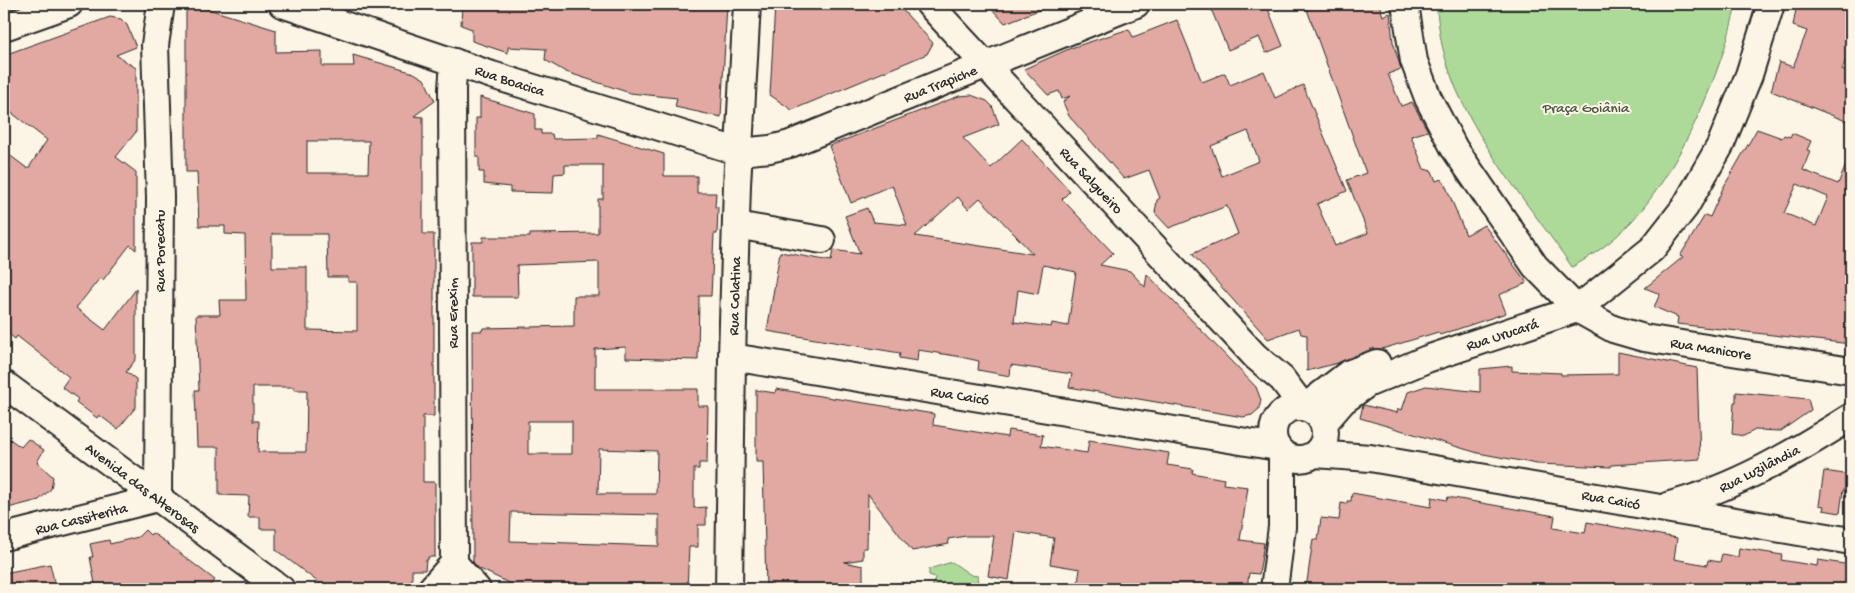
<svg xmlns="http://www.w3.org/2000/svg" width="1855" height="593" viewBox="0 0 1855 593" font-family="'Gochi Hand',sans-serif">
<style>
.green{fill:#adda99;stroke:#6c8262}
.building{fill:#e2a8a2;stroke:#2b2b2b;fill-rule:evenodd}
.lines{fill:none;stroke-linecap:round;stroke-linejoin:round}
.minor-casing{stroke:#2b2b2b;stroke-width:30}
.minor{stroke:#fcf5e5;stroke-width:26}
.labels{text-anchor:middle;stroke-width:4;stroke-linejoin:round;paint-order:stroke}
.street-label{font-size:15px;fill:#2b2b2b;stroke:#fcf5e5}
.park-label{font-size:15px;fill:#4c5746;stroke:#fcf5e5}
</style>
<rect width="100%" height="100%" fill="#fcf5e5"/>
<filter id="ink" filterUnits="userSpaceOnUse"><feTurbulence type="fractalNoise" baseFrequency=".02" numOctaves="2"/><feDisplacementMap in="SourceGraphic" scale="10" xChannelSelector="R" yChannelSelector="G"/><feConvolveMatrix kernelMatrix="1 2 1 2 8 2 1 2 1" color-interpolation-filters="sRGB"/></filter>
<g filter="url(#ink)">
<g class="green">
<path d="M1436,4H1736C1723,71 1679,171 1632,221C1615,240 1594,255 1572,267C1526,199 1460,127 1442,45C1439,32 1438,18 1436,4Z"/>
<polygon points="952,562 971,575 978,576 976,589 932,589 935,577 929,575 929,569"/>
</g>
<g class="building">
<path d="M192,4L276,30V52L322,51V66H354L353,55L414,73L424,79L435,101L414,116L423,117V234H434V416H423V482H435V557H428V560H426L425,570H412V581L392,589H327L276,550V529H260V517H248L249,496L219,495V447H197L195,390H199L196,315H220L219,300H246L245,235L225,234V226H199L197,172H186V12ZM307,141H369L368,173H307ZM272,234H327L328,277H348V282H357V331L307,330V267H272ZM253,387H294V390H307L306,452H258L259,421H253Z"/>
<polygon points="462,4 727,4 721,117 675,107 677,98 630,93 566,72 545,60 546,49 508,47 508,53 472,41 472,29 461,25"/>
<polygon points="775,4 897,4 933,43 927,54 792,110 770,95"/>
<polygon points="987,4 1052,4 1052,5 1005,23"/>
<polygon points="1209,4 1266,4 1283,46 1266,53 1259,37 1228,50"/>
<path d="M1305,4H1379L1383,16L1390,13L1393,42L1401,69L1388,74L1401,106L1412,102L1428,131L1411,136L1424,169L1432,171L1436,181L1441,179L1445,184L1466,235L1484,225L1527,283L1499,295L1506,313L1440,335L1438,332L1382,349H1372L1338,363L1307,371V335L1301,334L1299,328L1268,339L1192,254L1238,234L1227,206L1169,228L1155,213L1157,200L1160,198L1149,170L1124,179L1069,116L1063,102L1070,96L1062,99L1059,91L1048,95L1024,69L1071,48L1129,29L1133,37L1177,20L1202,82L1225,73L1230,85L1264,71L1275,98L1303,85L1347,191L1317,204L1335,246L1368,233L1347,180L1366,173ZM1248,131L1259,161L1222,176L1211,146Z"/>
<polygon points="1797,4 1851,4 1851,45 1842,70 1851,74 1851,123 1771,91 1779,62 1793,67 1807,31 1793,26"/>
<polygon points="110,17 121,19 127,25 136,47 116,55 136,68 136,132 116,157 136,172 136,250 130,245 103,280 100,278 76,308 105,330 136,289 136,359 126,372 136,379 136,407 118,429 99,415 97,418 76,402 78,399 62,387 69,377 17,336 15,339 4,330 4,151 28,169 47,140 4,107 4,55"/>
<path d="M971,95L987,101L992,106L999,124L963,138L991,168L1022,139L1070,191L1062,199L1113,253L1100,265L1130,271L1145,287L1147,274L1256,387L1261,400L1259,409L1252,415L1243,417L1069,387L1072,374L1011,365L1010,376L978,370L979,361L956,356L918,350L917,361L899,358L900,353L767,331L780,252L831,261L833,250L860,254L845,216L867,208L873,222L907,225L892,185L851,203L829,146L959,96ZM958,197L968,209L980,198L1033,254L915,236ZM1043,265L1076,272L1068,326L1052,323L1051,327L1014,322L1018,290L1038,294Z"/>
<path d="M480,97L535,114V130H541V134H552L553,139L598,138V134L664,154V176H697V193H716L715,207H718L717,234H714L711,296H699L698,360L626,358V347L595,349V389H698V406H708L707,463H699V469H694V508L706,507V525H698V547H689L687,589H521L478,568L473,562L472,331H482L483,328L574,326V296H599V262L517,265L518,297H472V242H483V237H530V234L598,233V199H603V165H565V173L554,174L553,193L510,192V187L484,184V172H479V157H476V118H480ZM528,421H572V454H528ZM599,449L657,451L656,494H598ZM511,512L659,515V546L510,541Z"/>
<path d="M1757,129L1782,138L1784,135L1790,137L1792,133L1811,141L1807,150L1810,151L1803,170L1838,184L1851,153V344L1677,324L1678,317L1654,307L1660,294L1645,288L1683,257L1680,256L1705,215L1710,217L1723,188ZM1797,184L1828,197L1816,226L1784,213Z"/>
<polygon points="1618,352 1697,368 1700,459 1611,465 1611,467 1537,464 1478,453 1360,418 1363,405 1397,413 1398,409 1402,410 1408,392 1426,386 1480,392 1480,369 1512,366 1512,371 1561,373 1561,375 1618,374"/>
<polygon points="776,389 934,414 933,425 1007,437 1008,430 1043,435 1041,446 1087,453 1089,440 1169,453 1167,465 1193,469 1192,473 1224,479 1223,484 1248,487 1240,540 1264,543 1259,574 1249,573 1247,589 1077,589 1080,569 1050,564 1054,538 1016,532 1009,580 988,576 994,536 966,536 948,539 949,544 912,551 868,494 867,548 863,548 863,559 844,562 863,566 863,589 766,589 763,462 756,462 756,390 775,393"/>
<polygon points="1736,392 1808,399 1811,410 1781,431 1755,430 1744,436 1732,434 1734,402 1736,402"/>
<polygon points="4,435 21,447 28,439 44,450 37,462 53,477 51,489 39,500 4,509"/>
<polygon points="1824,471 1851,475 1851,491 1843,490 1840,513 1823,510 1824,506 1819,505"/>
<polygon points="1352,493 1431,507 1432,497 1447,500 1448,497 1555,516 1553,528 1585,533 1587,522 1677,538 1674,559 1707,565 1708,560 1720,562 1722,554 1738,557 1739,548 1782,555 1781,560 1817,566 1818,560 1851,565 1851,589 1306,589 1313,539 1318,540 1321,518 1339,520 1341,503 1347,504 1347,501 1351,501"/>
<polygon points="145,530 150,535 152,533 160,538 215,580 207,589 96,589 90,557 93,557 90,544 109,540 110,544 138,537"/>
<polygon points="50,564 56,589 4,589 4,573"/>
</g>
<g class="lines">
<defs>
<g id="minor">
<polyline points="282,4 492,75 740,152 770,149 790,144 1136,4"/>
<polyline points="929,4 1255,356 1282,379 1303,407"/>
<polyline points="1405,4 1414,61 1428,98 1454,148 1535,266 1577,309 1613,329 1644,338 1851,371"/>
<polyline points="4,27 69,4"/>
<polyline points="736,225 822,240"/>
<polyline points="732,357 1277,447"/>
<polyline points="4,384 281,589"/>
<circle cx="1299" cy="433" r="26"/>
<polyline points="1305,407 1348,374 1377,363"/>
<polyline points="1324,423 1343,401 1367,384 1427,359 1577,309 1652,249 1685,207 1720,146 1749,75 1771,4"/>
<polyline points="1315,454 1370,458 1851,541"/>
<path d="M1670,505C1735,488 1794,453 1851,417"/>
<polyline points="4,537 158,498 160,197 155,45 161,4"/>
<polyline points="454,563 477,589"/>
<polyline points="431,589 454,563 452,89 454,62"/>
<polyline points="729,589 732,357 737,185 747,4"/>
<polyline points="1274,589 1282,527 1282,453"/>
</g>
</defs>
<use href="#minor" class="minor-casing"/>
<use href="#minor" class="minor"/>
</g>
</g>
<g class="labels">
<g class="street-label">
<text transform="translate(510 80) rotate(18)" y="5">Rua Boacica</text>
<text transform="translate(940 83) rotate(-22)" y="5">Rua Trapiche</text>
<text transform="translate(1092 180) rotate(47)" y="5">Rua Salgueiro</text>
<text transform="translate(159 251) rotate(-90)" y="5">Rua Porecatu</text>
<text transform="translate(734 296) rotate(-88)" y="5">Rua Colatina</text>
<text transform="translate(452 313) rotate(-90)" y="5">Rua Erexim</text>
<text transform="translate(1502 334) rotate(-18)" y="5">Rua Urucará</text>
<text transform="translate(1711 348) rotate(9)" y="5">Rua Manicore</text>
<text transform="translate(960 395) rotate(9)" y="5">Rua Caicó</text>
<text transform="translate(1759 468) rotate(-27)" y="5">Rua Luzilândia</text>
<text transform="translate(143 487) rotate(37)" y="5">Avenida das Alterosas</text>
<text transform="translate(1611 499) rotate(10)" y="5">Rua Caicó</text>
<text transform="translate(81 518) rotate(-14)" y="5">Rua Cassiterita</text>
</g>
<g class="park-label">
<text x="1586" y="112">Praça Goiânia</text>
</g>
</g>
<rect width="1855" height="593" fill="none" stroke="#fcf5e5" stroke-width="20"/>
<rect x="10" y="10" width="1835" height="573" fill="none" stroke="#2b2b2b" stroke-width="2" filter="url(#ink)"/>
</svg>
